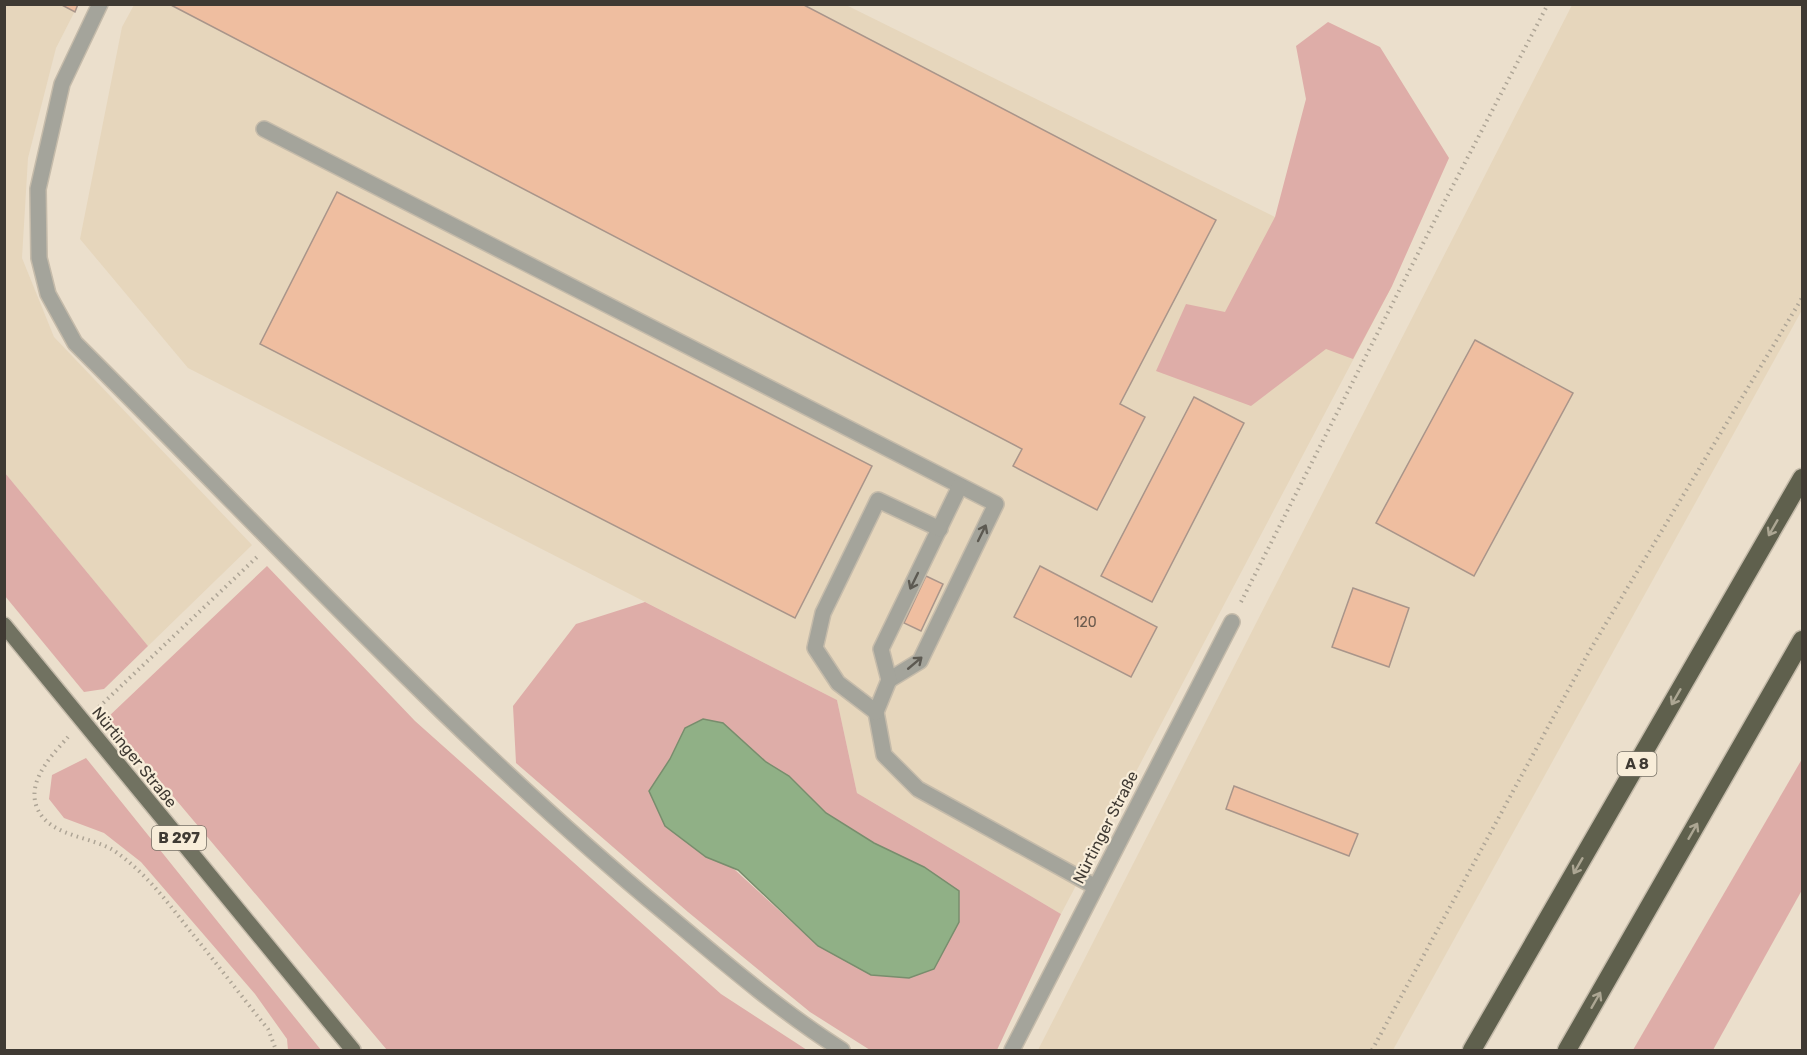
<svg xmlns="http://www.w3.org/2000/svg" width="1807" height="1055" viewBox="0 0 1807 1055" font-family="Rubik,sans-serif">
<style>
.built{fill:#e6d6bc}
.green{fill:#deada8;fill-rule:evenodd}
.water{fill:#90b086;stroke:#788d6d;stroke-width:1.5}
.building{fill:#efbea0;stroke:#a9958a;stroke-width:1.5}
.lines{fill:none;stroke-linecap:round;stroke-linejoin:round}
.minor-casing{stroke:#c5bbaa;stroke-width:18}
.major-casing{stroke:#c5bbaa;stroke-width:18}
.highway-casing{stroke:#c5bbaa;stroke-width:21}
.path{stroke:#aea596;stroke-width:4;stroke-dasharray:1.5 4.5;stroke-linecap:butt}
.minor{stroke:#a4a49b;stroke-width:15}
.major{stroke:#717261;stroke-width:15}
.highway{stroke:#5f604d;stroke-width:18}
.oneway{stroke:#aca693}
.oneway2{stroke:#5d5a52}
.labels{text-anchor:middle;stroke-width:4.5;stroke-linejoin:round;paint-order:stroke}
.number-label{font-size:14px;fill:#6b5b4e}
.shield{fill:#f8edd9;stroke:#767065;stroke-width:1.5}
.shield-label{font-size:15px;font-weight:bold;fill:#3f3a33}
.street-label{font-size:16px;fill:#3f3a33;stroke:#f8edd9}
</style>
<rect width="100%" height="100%" fill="#ebdfcc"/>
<g class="built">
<polygon points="844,4 1275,217 1392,286 1061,914 857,793 837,700 188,368 80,239 122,27 134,5"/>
<polygon points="4,5 78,5 56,48 28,158 22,258 54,337 252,545 148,646 5,473"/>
<polygon points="1572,5 1802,5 1802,310 1393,1050 1038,1050"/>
</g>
<g class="green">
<polygon points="1328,22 1380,47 1449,158 1392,286 1353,359 1326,349 1251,406 1156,371 1186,304 1225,312 1275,217 1306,99 1296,46"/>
<polygon points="5,473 148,646 104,689 84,692 5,596"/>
<polygon points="267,566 415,721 721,994 807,1050 387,1050 107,718"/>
<path d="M645,602L837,700L857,793L1061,914L997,1050H870L810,1012L688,912L516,763L513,706L576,624ZM723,723L766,762L789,776L826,813L874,843L924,867L818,946L649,791L670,759L685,728Z"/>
<polygon points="86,758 321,1050 288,1050 287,1039 255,994 141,862 104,833 64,818 49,799 52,775"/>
<polygon points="1802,759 1802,890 1713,1050 1633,1050"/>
</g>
<polygon class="water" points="703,719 723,723 766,762 789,776 826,813 874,843 924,867 959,891 959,922 934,969 909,978 871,975 818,946 738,870 706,857 665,826 649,791 670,759 685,728"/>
<g class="building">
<polygon points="60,4 78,4 75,12"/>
<polygon points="169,4 802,4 1216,220 1120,404 1145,417 1097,510 1013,466 1022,449"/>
<polygon points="337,192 872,466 795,618 260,344"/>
<polygon points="1475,340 1573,393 1474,576 1376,523"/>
<polygon points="1194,397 1244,423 1152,602 1101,576"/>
<polygon points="1040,566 1157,627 1131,677 1014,617"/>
<polygon points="926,576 943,584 921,631 904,623"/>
<polygon points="1353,588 1409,608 1389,667 1332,647"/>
<polygon points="1234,786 1358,834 1349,856 1226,809"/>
</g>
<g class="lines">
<defs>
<g id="minor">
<path d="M100,4L62,84L38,189L39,258L48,294L75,343C269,535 453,737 664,912C720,959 780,1011 842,1050"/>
<polyline points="264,129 996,504 920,661 889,680"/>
<polyline points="960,486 881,649 889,680 876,712 884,755 918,789 1094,886"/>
<polyline points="876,712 838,683 815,648 823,613 878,500 940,529"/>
<polyline points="1012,1050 1232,622"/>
</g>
<polyline id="major" points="4,625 353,1050"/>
<g id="highway">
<polyline points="1472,1050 1802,478"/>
<polyline points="1567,1050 1802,640"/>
</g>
</defs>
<use href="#minor" class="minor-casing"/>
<use href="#major" class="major-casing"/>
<use href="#highway" class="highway-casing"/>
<g class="path">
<polyline points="1241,602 1437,216 1548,4"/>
<polyline points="99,707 257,557"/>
<path d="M68,737C53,754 28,779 36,805C47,838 92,835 116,852C147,874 168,903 191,932C217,964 242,997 268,1029L276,1050"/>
<polyline points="1372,1050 1590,650 1802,298"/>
</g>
<use href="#minor" class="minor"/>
<use href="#major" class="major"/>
<use href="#highway" class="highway"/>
</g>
<defs><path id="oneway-shaft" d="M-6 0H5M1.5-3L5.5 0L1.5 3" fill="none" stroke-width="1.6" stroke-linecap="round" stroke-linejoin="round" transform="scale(1.5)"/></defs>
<g class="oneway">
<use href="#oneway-shaft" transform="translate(1773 528) rotate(120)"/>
<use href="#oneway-shaft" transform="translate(1676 697) rotate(120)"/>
<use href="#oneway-shaft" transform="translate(1693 831) rotate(-60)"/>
<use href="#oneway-shaft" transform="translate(1578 866) rotate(120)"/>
<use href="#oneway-shaft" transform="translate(1596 1000) rotate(-60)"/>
</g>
<g class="oneway2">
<use href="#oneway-shaft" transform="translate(982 533) rotate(-64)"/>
<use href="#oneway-shaft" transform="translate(914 581) rotate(116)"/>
<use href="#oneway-shaft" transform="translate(915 663) rotate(-40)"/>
</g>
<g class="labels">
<g class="number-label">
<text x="1085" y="627">120</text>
</g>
<g class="shield">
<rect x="1617.5" y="752" width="39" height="24" rx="4.5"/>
<rect x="152" y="826" width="54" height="24" rx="4.5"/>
</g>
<g class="shield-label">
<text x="1637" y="769">A 8</text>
<text x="179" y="843">B 297</text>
</g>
<g class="street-label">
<text transform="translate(135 757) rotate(51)" y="6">Nürtinger Straße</text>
<text transform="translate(1105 827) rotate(-63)" y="6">Nürtinger Straße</text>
</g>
</g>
<rect width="1807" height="1055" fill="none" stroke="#3f3a33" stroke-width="12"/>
</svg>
